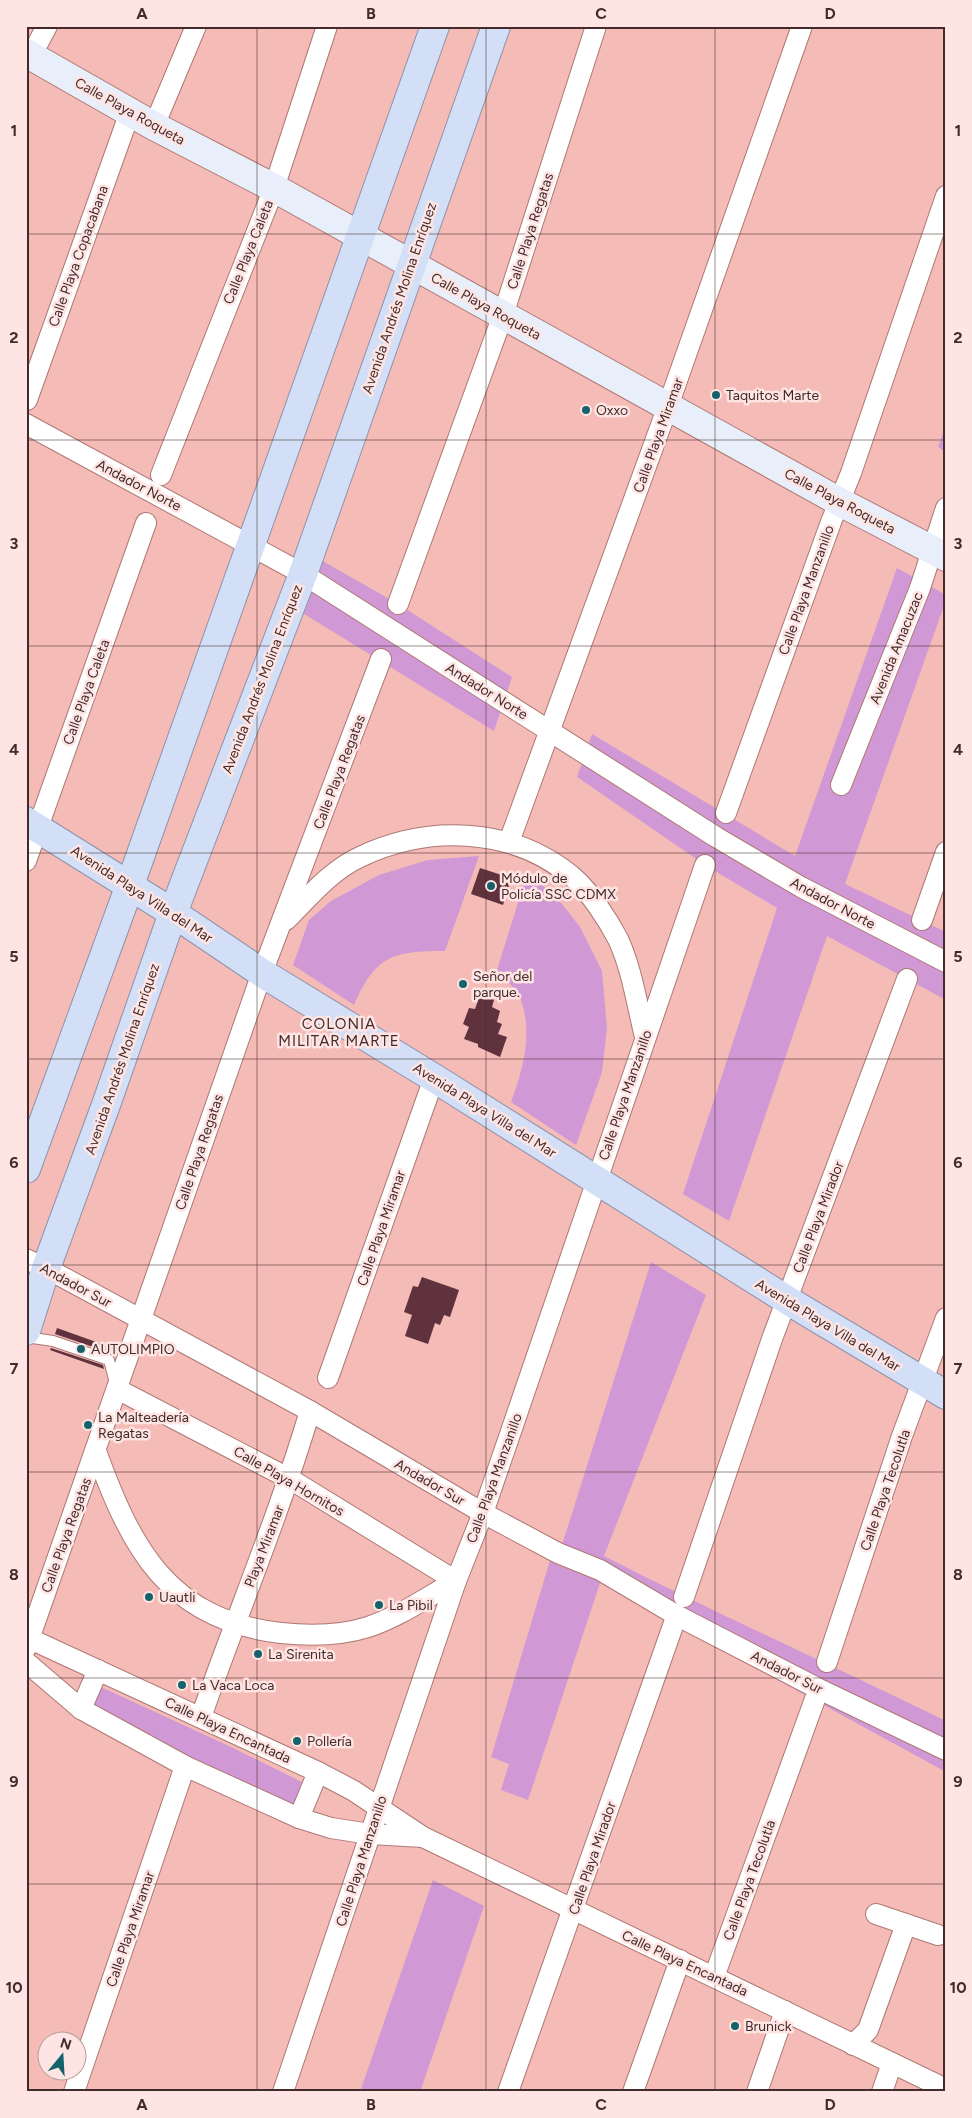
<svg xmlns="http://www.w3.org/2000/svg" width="972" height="2118" viewBox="0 0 972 2118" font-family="Figtree,sans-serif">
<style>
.green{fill:#d099d5}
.building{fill:#5f323e}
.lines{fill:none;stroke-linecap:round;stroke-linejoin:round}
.lane-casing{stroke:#ad7874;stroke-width:12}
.street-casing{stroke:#ad7874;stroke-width:22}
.secondary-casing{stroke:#ad7874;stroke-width:30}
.primary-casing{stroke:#8d92ab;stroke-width:30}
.lane{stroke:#fff;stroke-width:10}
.street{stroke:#fff;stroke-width:20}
.secondary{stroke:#e9effa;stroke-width:28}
.primary{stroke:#d3dff6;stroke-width:28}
.grid{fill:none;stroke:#422b2a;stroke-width:1;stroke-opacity:0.55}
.poi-dot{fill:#14636a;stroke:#fee5e3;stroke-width:2}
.labels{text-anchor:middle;stroke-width:5;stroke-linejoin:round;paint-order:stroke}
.street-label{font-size:14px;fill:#422b2a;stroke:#fee5e3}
.poi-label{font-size:14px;fill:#422b2a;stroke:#fee5e3;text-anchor:start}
.neighbourhood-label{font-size:15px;letter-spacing:1px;fill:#422b2a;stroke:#fee5e3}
.neatline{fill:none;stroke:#422b2a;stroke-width:2}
.grid-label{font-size:16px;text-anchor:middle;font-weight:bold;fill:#422b2a}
</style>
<rect width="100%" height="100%" fill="#f5bbb6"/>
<g class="green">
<polygon points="946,426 946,452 938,447"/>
<polygon points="321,560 398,604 512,677 494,731 301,612"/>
<polygon points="897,568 946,595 946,600 845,884 946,932 946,1000 827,936 729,1221 683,1194 777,908 705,865 577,777 592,734 795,856"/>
<path d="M479,856L445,951C393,951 376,955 354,1005L293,965L309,920L331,901L379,875L428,860Z"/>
<path d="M527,874L555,895L580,927L602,971L607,1028L602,1072L576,1145L511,1102C523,1069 533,1034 521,1000C518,990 504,979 497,970Z"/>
<path d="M651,1262L706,1295L604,1556C717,1614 832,1665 946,1721V1772L600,1583L528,1800L501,1790L509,1764L491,1757L551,1557L558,1553L564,1539Z"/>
<polygon points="88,1681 229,1746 302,1782 302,1798 295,1808 88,1711"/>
<polygon points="433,1880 484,1906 420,2092 360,2092"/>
</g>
<g class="building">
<polygon points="480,868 511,878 503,905 471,894"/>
<polygon points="480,995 494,1000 492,1007 500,1011 497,1022 502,1024 498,1034 507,1037 500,1057 478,1047 478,1044 464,1039 469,1027 463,1024 469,1008 475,1009"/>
<polygon points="422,1277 459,1290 450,1317 444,1315 440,1325 435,1323 428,1344 405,1336 412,1315 404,1312 413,1286 418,1287"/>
<polygon points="57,1328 113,1348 111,1353 55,1334"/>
<polygon points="51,1348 103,1365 104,1369 50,1350"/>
</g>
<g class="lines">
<defs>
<polyline id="lane" points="26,1337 53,1341 109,1360 115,1383"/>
<g id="street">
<polyline points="31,56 47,26"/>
<polyline points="154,126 196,26"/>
<polyline points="27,400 130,112"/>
<polyline points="26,424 303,574 716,837 801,887 946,962"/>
<polyline points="161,475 274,188 327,26"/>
<polyline points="398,604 503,315 596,26"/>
<polyline points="841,785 920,588 946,508"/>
<polyline points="726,813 831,522 851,473 946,196"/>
<polyline points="509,842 668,406 802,26"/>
<polyline points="26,861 146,523"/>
<path d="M286,920C309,897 330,871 360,857C429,824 514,827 574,878C590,892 608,920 618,939C632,969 637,1005 645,1037"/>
<polyline points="922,920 946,852"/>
<polyline points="26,1259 46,1268 310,1411 483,1513 558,1553 600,1570 676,1615 819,1689 946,1750"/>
<polyline points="328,1378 434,1078"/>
<polyline points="117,1389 290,1479 456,1581"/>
<path d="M96,1451C131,1548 168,1620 281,1633C310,1636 340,1636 368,1627C399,1617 427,1597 456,1581"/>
<polyline points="684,1597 772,1339 907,979"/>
<polyline points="26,1637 318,1772 354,1791 423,1837 946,2089"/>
<polyline points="26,1648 262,973 381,659"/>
<polyline points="26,1662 81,1709 185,1766 299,1818 331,1828 370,1834 423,1837"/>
<polyline points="827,1662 902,1436 946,1318"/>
<polyline points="81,1709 98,1670"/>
<path d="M201,1717C237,1615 279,1515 310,1411"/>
<polyline points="299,1818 318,1772"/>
<polyline points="876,1914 938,1935"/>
<polyline points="714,1977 815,1699"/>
<polyline points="853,2045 868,2030 906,1924"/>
<polyline points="74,2092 185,1766"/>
<polyline points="283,2092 456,1581 483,1513 705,865"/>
<polyline points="508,2092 674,1623"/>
<polyline points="633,2092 680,1960"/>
<polyline points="757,2092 785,2011"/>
<polyline points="882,2092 892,2063"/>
</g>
<polyline id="secondary" points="26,53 154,126 274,188 840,502 946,557"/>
<g id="primary">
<polyline points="26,821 173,913 262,973 434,1078 787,1300 946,1395"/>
<polyline points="26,1169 130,885 435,26"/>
<polyline points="26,1331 46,1268 107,1102 173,913 303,574 496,26"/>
</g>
</defs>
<use href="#lane" class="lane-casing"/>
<use href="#street" class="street-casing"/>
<use href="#secondary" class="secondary-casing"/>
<use href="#primary" class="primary-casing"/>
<use href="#lane" class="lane"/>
<use href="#street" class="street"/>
<use href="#secondary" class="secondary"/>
<use href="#primary" class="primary"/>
</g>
<path class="grid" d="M257,26V2092M486,26V2092M715,26V2092M26,234H946M26,440H946M26,646H946M26,853H946M26,1059H946M26,1265H946M26,1472H946M26,1678H946M26,1884H946"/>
<g class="poi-dot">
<circle cx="716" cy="395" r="5"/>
<circle cx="586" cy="410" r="5"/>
<circle cx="491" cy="886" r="5"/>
<circle cx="463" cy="984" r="5"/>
<circle cx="81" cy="1349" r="5"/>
<circle cx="88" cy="1425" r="5"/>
<circle cx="149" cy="1597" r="5"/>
<circle cx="379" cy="1605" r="5"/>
<circle cx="258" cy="1654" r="5"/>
<circle cx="182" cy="1685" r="5"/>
<circle cx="297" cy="1741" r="5"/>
<circle cx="735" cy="2026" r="5"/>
</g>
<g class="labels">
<g class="street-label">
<text transform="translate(130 111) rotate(29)" y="5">Calle Playa Roqueta</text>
<text transform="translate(530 231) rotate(-72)" y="5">Calle Playa Regatas</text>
<text transform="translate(248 252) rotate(-68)" y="5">Calle Playa Caleta</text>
<text transform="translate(78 256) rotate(-70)" y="5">Calle Playa Copacabana</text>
<text transform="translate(399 298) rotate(-71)" y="5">Avenida Andrés Molina Enríquez</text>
<text transform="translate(486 306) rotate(29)" y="5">Calle Playa Roqueta</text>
<text transform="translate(658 435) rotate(-70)" y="5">Calle Playa Miramar</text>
<text transform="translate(139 485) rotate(28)" y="5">Andador Norte</text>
<text transform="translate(840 501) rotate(28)" y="5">Calle Playa Roqueta</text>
<text transform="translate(806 590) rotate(-70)" y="5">Calle Playa Manzanillo</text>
<text transform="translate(896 648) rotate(-68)" y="5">Avenida Amacuzac</text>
<text transform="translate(262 679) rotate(-69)" y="5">Avenida Andrés Molina Enríquez</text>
<text transform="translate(487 691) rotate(32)" y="5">Andador Norte</text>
<text transform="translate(86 692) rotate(-70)" y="5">Calle Playa Caleta</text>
<text transform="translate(339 772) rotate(-69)" y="5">Calle Playa Regatas</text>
<text transform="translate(142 894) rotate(33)" y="5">Avenida Playa Villa del Mar</text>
<text transform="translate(833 903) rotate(28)" y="5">Andador Norte</text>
<text transform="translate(122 1059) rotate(-71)" y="5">Avenida Andrés Molina Enríquez</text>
<text transform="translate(625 1095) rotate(-71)" y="5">Calle Playa Manzanillo</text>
<text transform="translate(485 1110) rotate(32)" y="5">Avenida Playa Villa del Mar</text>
<text transform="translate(199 1152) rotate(-71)" y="5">Calle Playa Regatas</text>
<text transform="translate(818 1217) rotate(-69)" y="5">Calle Playa Mirador</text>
<text transform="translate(381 1228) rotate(-71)" y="5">Calle Playa Miramar</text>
<text transform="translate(76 1285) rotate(28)" y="5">Andador Sur</text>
<text transform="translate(828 1325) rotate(31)" y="5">Avenida Playa Villa del Mar</text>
<text transform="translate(494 1478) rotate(-70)" y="5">Calle Playa Manzanillo</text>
<text transform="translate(289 1481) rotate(30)" y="5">Calle Playa Hornitos</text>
<text transform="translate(430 1482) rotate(30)" y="5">Andador Sur</text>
<text transform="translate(885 1490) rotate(-71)" y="5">Calle Playa Tecolutla</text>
<text transform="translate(66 1535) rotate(-70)" y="5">Calle Playa Regatas</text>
<text transform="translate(264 1546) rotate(-69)" y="5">Playa Miramar</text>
<text transform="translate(787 1672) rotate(27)" y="5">Andador Sur</text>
<text transform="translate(228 1730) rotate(25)" y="5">Calle Playa Encantada</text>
<text transform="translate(592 1858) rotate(-71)" y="5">Calle Playa Mirador</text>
<text transform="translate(361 1861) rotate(-72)" y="5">Calle Playa Manzanillo</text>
<text transform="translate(749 1880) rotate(-70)" y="5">Calle Playa Tecolutla</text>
<text transform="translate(130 1929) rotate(-71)" y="5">Calle Playa Miramar</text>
<text transform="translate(685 1963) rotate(25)" y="5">Calle Playa Encantada</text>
</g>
<g class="poi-label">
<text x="726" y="400">Taquitos Marte</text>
<text x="596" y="415">Oxxo</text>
<text x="501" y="883">Módulo de<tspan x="501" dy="16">Policía SSC CDMX</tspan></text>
<text x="473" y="981">Señor del<tspan x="473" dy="16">parque.</tspan></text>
<text x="91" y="1354">AUTOLIMPIO</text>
<text x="98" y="1422">La Malteadería<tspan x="98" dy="16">Regatas</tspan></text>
<text x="159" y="1602">Uautli</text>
<text x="389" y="1610">La Pibil</text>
<text x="268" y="1659">La Sirenita</text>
<text x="192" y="1690">La Vaca Loca</text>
<text x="307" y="1746">Pollería</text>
<text x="745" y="2031">Brunick</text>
</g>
<g class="neighbourhood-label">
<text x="339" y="1029">COLONIA<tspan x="339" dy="17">MILITAR MARTE</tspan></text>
</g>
</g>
<rect width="972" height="2118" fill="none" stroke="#fee5e3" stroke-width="55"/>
<g transform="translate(62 2056) rotate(18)"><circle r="24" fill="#fee5e3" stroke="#b39b99"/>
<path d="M0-4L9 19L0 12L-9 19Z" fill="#14636a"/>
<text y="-8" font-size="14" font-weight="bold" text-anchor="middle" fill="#422b2a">N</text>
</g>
<rect x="28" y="28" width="916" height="2062" class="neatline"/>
<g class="grid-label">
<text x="142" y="19">A</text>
<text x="371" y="19">B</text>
<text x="601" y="19">C</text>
<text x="830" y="19">D</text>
<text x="14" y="136">1</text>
<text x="958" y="136">1</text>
<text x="14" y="343">2</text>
<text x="958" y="343">2</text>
<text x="14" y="549">3</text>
<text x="958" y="549">3</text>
<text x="14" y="755">4</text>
<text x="958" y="755">4</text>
<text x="14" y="962">5</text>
<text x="958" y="962">5</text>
<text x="14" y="1168">6</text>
<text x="958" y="1168">6</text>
<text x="14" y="1374">7</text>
<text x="958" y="1374">7</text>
<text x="14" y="1580">8</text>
<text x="958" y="1580">8</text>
<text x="14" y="1787">9</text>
<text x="958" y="1787">9</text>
<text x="14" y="1993">10</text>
<text x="958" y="1993">10</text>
<text x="142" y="2110">A</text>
<text x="371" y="2110">B</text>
<text x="601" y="2110">C</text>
<text x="830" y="2110">D</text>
</g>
</svg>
